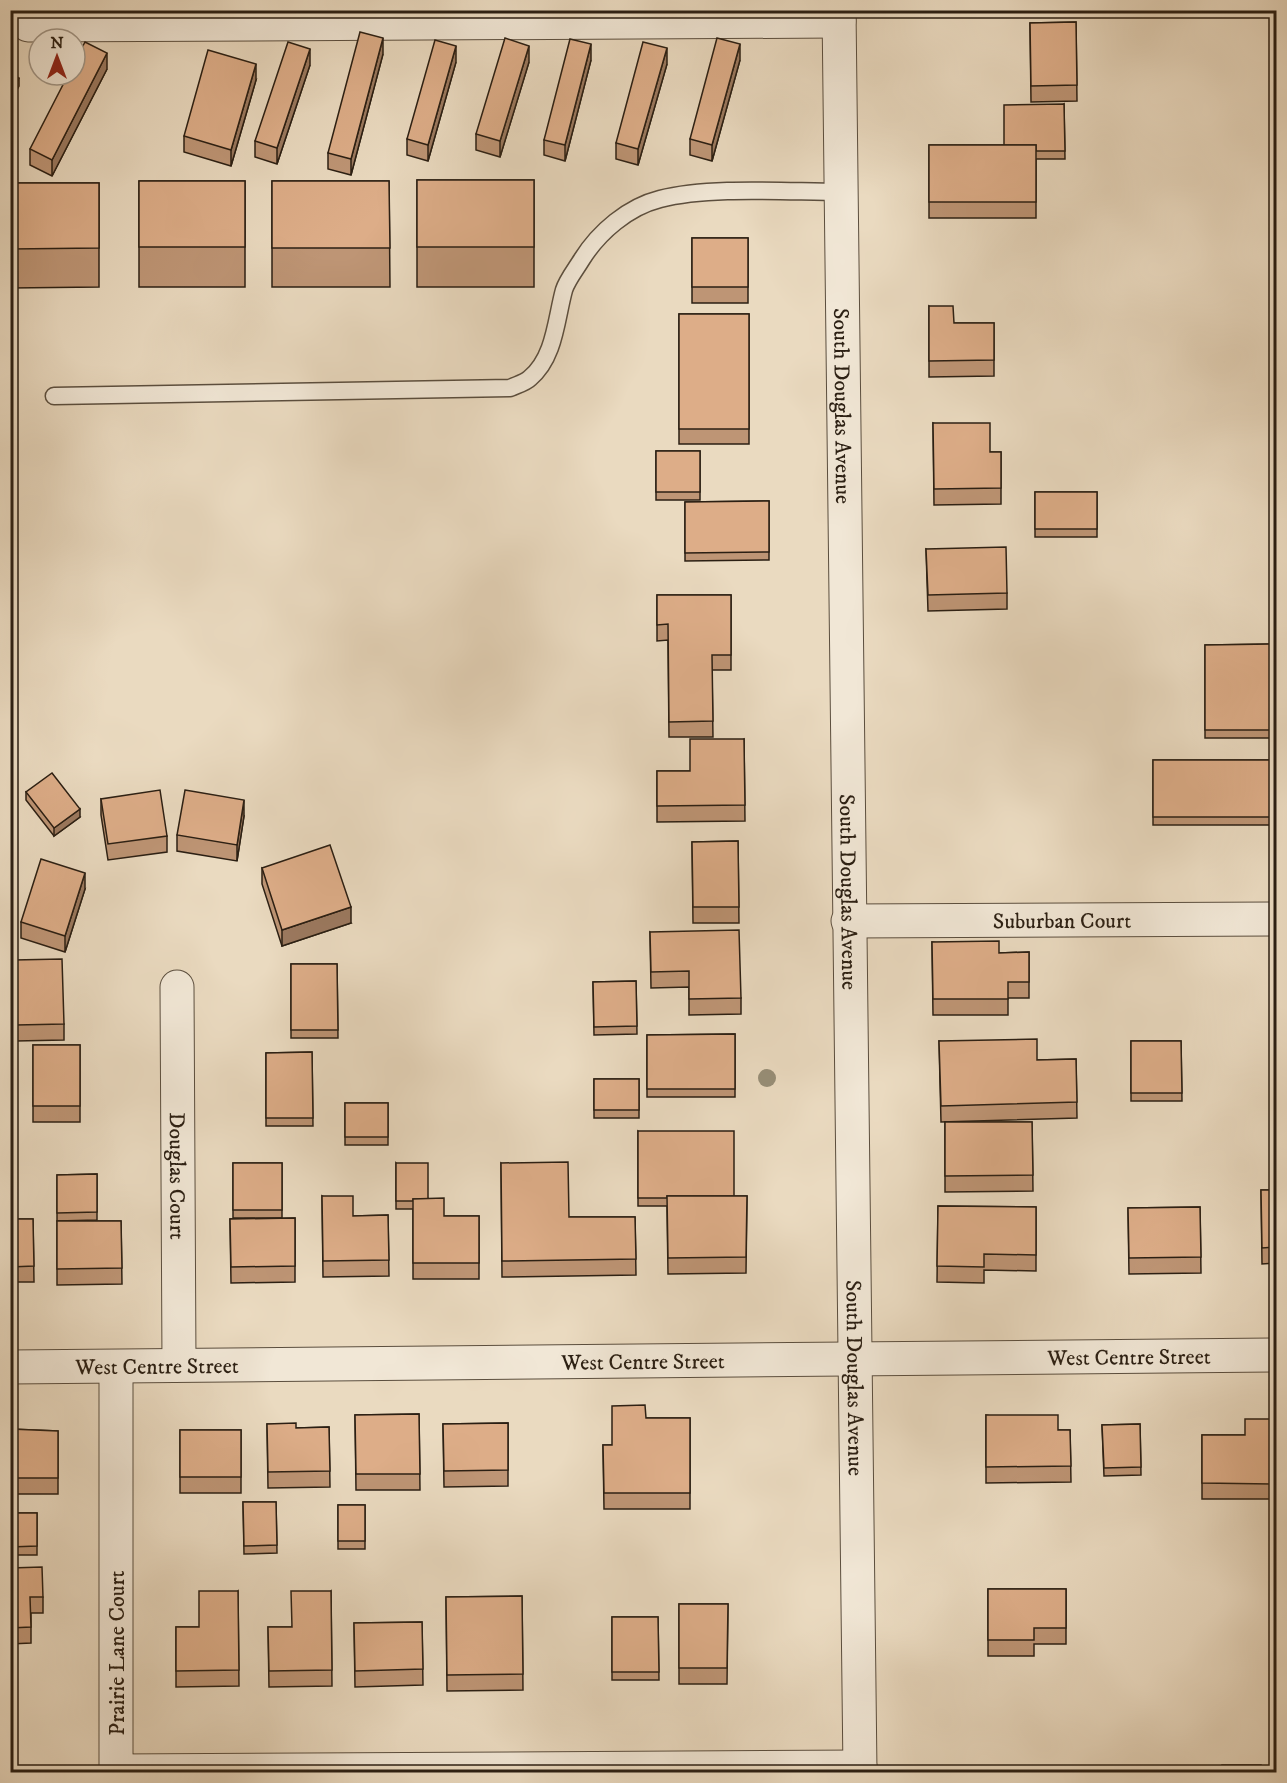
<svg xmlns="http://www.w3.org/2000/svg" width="1287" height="1783" viewBox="0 0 1287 1783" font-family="'IM FELL DW Pica',serif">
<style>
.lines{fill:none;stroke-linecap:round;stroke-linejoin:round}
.lane-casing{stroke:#5b4e3e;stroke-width:19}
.street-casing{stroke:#5b4e3e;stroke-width:35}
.lane{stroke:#f1e7d6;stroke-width:16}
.street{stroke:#f1e7d6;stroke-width:33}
.tree{fill:#978e77}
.wall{fill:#be9575;stroke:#2b1f13;stroke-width:1.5}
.shaded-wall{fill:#9b795f;stroke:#2b1f13;stroke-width:1.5}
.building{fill:#ddad88;stroke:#2b1f13;stroke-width:1.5}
.labels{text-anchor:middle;stroke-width:4.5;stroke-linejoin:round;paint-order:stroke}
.street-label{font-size:22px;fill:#2b1f13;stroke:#f1e7d6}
</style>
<rect width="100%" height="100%" fill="#eadac0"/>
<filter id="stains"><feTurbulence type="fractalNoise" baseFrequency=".00333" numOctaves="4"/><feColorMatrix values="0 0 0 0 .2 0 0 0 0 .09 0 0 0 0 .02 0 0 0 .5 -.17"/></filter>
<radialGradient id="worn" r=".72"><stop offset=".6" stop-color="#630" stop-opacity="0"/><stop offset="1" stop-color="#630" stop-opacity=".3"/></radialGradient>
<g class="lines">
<defs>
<path id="lane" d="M54,396L510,388C516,385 525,383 530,378C555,357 556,319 564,290C567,280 576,269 582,259C599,232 628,207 660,199C710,186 788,192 841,192"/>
<g id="street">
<polyline points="11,10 28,25 839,21"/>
<path id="s1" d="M839,10C844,598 854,1185 860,1772"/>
<path id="s2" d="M848,921L1276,919"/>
<path id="s3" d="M177,987L179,1363"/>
<path id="s4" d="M10,1367L1276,1355"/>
<polyline points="116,1367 116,1771 860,1767"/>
</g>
</defs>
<use href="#lane" class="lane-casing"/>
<use href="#street" class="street-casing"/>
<use href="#lane" class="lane"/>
<use href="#street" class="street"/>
</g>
<circle class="tree" cx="767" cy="1078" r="9"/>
<g class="wall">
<polygon points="1076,22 1077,101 1031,102 1030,23"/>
<polygon points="383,54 351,175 328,169 328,153"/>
<polygon points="591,60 565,161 544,155 544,140"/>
<polygon points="740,60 712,161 690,155 690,139"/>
<polygon points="456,62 428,161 407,155 407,139"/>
<polygon points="529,62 500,157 476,150 476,134"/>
<polygon points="667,64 638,165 616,159 616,143"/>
<polygon points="310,65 277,164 255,157 255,141"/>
<polygon points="107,69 52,176 30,165 30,149"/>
<polygon points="256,80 231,166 184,152 184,136"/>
<polygon points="1064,104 1065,159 1036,159 1036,218 929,218 929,145 1004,145"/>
<rect x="417" y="180" width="117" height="107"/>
<rect x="139" y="181" width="106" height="106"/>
<polygon points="272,181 389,181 390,287 272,287"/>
<polygon points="10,183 99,183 99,287 10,288"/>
<rect x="692" y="238" width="56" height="65"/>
<polygon points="929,306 954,323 994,323 994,376 929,377"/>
<rect x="679" y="314" width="70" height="130"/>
<polygon points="933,423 990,452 1001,452 1001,504 934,505"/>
<rect x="656" y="451" width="44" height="49"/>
<rect x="1035" y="492" width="62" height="45"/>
<polygon points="769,501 769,560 685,561 685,502"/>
<polygon points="926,549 1007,593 1007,609 928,611"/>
<polygon points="657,595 731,595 731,670 712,670 713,737 669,737 668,640 657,641"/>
<polygon points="1276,644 1276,738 1205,738 1205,645"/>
<polygon points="744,739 745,821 657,822 657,771 690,771"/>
<rect x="1153" y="760" width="123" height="65"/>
<polygon points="26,792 80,817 54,836 26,800"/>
<polygon points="101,799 167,836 167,852 108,860 101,815"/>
<polygon points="244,816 237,861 177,851 177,835"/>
<polygon points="738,841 739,923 693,923 692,842"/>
<polygon points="262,868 351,923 282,946 262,884"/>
<polygon points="85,889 65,952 21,938 21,922"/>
<polygon points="650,932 741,998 741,1014 689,1015 689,987 651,988"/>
<polygon points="932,942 999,953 1029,952 1029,998 1008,998 1008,1015 933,1015"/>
<polygon points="14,960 64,1024 64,1040 16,1041"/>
<polygon points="291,964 337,964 338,1038 291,1038"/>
<polygon points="636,981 637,1034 594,1035 593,982"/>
<polygon points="735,1034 735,1097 647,1097 647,1035"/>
<polygon points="939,1041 1037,1060 1076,1059 1077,1118 941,1122"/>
<polygon points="1131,1041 1181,1041 1182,1101 1131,1101"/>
<rect x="33" y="1045" width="47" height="77"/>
<polygon points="312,1052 313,1126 266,1126 266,1053"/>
<rect x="594" y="1079" width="45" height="39"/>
<rect x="345" y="1103" width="43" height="42"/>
<polygon points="945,1122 1032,1122 1033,1191 945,1192"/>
<polygon points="638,1131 734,1196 747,1196 746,1273 668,1274 667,1206 638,1206"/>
<rect x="233" y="1163" width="49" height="55"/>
<polygon points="396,1163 444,1216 479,1216 479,1279 413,1279 413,1209 396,1209"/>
<polygon points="501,1163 569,1217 635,1217 636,1275 502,1277"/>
<polygon points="97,1174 97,1220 57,1221 57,1175"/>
<polygon points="1261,1190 1276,1190 1276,1263 1262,1264"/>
<polygon points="322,1196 353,1216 388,1215 389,1276 323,1277"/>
<polygon points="938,1206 1036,1207 1036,1271 984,1270 984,1283 937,1282"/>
<polygon points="1200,1207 1201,1273 1129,1274 1128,1208"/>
<polygon points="295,1218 295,1282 231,1283 230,1219"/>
<polygon points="10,1219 33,1219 34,1282 10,1282"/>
<polygon points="57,1221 121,1221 122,1284 57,1285"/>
<polygon points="419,1414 420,1490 356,1490 355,1415"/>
<polygon points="986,1415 1058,1430 1070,1430 1071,1482 986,1483"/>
<polygon points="646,1418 690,1418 690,1509 604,1509 603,1445 612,1445"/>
<polygon points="1275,1419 1275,1499 1202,1499 1202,1435 1245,1435"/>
<polygon points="508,1423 508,1486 444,1487 443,1424"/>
<polygon points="267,1424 296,1428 329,1427 330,1487 268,1488"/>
<polygon points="1140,1424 1141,1475 1104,1476 1102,1425"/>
<polygon points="10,1429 58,1431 58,1494 10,1494"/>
<rect x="180" y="1430" width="61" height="63"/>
<polygon points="243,1502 276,1502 277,1553 244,1554"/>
<rect x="338" y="1505" width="27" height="44"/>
<rect x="10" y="1513" width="27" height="42"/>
<polygon points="10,1568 43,1597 43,1613 31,1613 31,1643 10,1644"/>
<polygon points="988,1589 1066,1589 1066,1644 1034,1644 1034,1656 988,1656"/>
<polygon points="238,1591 239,1686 176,1687 176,1627 199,1627"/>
<polygon points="331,1591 332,1686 269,1687 268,1627 291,1627"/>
<polygon points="522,1596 523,1690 447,1691 446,1597"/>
<polygon points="679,1604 728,1604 727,1684 679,1684"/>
<polygon points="612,1617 658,1617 659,1680 612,1680"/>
<polygon points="422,1622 423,1685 355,1687 354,1623"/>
<polygon points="10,1654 13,1654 12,1733 10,1733"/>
</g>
<g class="shaded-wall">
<polygon points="383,38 383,54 351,175 351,159"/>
<polygon points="591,44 591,60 565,161 565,145"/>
<polygon points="740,44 740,60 712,161 712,145"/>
<polygon points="456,46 456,62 428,161 428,145"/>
<polygon points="529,46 529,62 500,157 500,141"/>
<polygon points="667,48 667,64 638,165 638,149"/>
<polygon points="310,49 310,65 277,164 277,148"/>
<polygon points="107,53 107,69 52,176 52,160"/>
<polygon points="256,64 256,80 231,166 231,150"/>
<polygon points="19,78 19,86 10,104 10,95"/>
<polygon points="244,800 244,816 237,861 237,845"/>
<polygon points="80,809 80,817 54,836 54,828"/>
<polygon points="85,873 85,889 65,952 65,936"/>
<polygon points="351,907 351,923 282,946 282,930"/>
</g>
<g class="building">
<polygon points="1076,22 1077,85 1031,86 1030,23"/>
<polygon points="360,32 383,38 351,159 328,153"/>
<polygon points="505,38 529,46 500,141 476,134"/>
<polygon points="717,38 740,44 712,145 690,139"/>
<polygon points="570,39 591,44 565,145 544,140"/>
<polygon points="435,40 456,46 428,145 407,139"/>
<polygon points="85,42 107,53 52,160 30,149 68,75 75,75 75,61"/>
<polygon points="288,42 310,49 277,148 255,141"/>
<polygon points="643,42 667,48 638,149 616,143"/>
<polygon points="208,50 256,64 231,150 184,136"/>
<polygon points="10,73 19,78 10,95"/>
<polygon points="1064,104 1065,151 1036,151 1036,145 1004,145 1004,105"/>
<rect x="929" y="145" width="107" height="57"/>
<rect x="417" y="180" width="117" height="67"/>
<rect x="139" y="181" width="106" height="66"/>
<polygon points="272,181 389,181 390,248 272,248"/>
<polygon points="10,183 99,183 99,248 10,249"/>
<rect x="692" y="238" width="56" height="49"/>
<polygon points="929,306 953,306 954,323 994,323 994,360 929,361"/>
<rect x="679" y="314" width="70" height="115"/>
<polygon points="933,423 990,423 990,452 1001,452 1001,488 934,489"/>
<rect x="656" y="451" width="44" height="41"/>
<rect x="1035" y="492" width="62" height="37"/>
<polygon points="769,501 769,552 685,553 685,502"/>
<polygon points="1006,547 1007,593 928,595 926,549"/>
<polygon points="657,595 731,595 731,655 712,655 713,721 669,722 668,624 657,625"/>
<polygon points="1276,644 1276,730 1205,730 1205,645"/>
<polygon points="690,739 744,739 745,805 657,806 657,771 690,771"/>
<rect x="1153" y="760" width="123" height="57"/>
<polygon points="52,773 80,809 54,828 26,792"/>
<polygon points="160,790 167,836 108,844 101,799"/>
<polygon points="185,790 244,800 237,845 177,835"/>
<polygon points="738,841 739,907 693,907 692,842"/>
<polygon points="330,845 351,907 282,930 262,868"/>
<polygon points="41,859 85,873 65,936 21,922"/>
<polygon points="739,930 741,998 689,999 689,971 651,972 650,932"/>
<polygon points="999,941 999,953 1029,952 1029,982 1008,982 1008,999 933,999 932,942"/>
<polygon points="62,959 64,1024 16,1025 14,960"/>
<polygon points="291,964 337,964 338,1030 291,1030"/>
<polygon points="636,981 637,1026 594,1027 593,982"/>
<polygon points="735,1034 735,1089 647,1089 647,1035"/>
<polygon points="1037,1039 1037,1060 1076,1059 1077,1102 941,1106 939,1041"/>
<polygon points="1131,1041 1181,1041 1182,1093 1131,1093"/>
<rect x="33" y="1045" width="47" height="61"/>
<polygon points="312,1052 313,1118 266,1118 266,1053"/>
<rect x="594" y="1079" width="45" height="31"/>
<rect x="345" y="1103" width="43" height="34"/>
<polygon points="945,1122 1032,1122 1033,1175 945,1176"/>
<polygon points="638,1131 734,1131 734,1196 667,1196 667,1198 638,1198"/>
<polygon points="568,1162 569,1217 635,1217 636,1259 502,1261 501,1163"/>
<rect x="233" y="1163" width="49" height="47"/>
<polygon points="396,1163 428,1163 428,1199 413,1199 413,1201 396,1201"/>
<polygon points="97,1174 97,1212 57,1213 57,1175"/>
<polygon points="1261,1190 1276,1190 1276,1247 1262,1248"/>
<polygon points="322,1196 353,1196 353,1216 388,1215 389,1260 323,1261"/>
<polygon points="667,1196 747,1196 746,1257 668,1258"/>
<polygon points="444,1198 444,1216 479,1216 479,1263 413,1263 413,1199"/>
<polygon points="938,1206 1036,1207 1036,1255 984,1254 984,1267 937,1266"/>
<polygon points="1200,1207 1201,1257 1129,1258 1128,1208"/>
<polygon points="295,1218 295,1266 231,1267 230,1219"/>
<polygon points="10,1219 33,1219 34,1266 10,1267"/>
<polygon points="57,1221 121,1221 122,1268 57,1269"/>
<polygon points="645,1405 646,1418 690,1418 690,1493 604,1493 603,1445 612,1445 612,1406"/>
<polygon points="419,1414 420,1474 356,1474 355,1415"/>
<polygon points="986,1415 1058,1415 1058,1430 1070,1430 1071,1466 986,1467"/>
<polygon points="1245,1419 1275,1419 1275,1484 1202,1483 1202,1435 1245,1435"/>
<polygon points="296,1423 296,1428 329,1427 330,1471 268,1472 267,1424"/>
<polygon points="508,1423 508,1470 444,1471 443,1424"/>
<polygon points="1140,1424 1141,1467 1104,1468 1102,1425"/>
<polygon points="10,1429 58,1431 58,1478 10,1478"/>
<rect x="180" y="1430" width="61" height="47"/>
<polygon points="243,1502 276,1502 277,1545 244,1546"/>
<rect x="338" y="1505" width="27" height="36"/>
<polygon points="10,1513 37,1513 37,1546 10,1547"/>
<polygon points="42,1567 43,1597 30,1597 31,1627 10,1628 10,1568"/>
<polygon points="988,1589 1066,1589 1066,1628 1034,1628 1034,1640 988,1640"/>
<polygon points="199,1591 238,1591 239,1670 176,1671 176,1627 199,1627"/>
<polygon points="291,1591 331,1591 332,1670 269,1671 268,1627 292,1627"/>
<polygon points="522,1596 523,1674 447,1675 446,1597"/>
<polygon points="679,1604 728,1604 727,1668 679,1668"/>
<polygon points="612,1617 658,1617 659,1672 612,1672"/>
<polygon points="422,1622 423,1669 355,1671 354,1623"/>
<polygon points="10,1654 13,1654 12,1717 10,1717"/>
<rect x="1222" y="1765" width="39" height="8"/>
</g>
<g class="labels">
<g class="street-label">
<text dy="8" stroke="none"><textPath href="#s1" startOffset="396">South Douglas Avenue</textPath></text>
<text dy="8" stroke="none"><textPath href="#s1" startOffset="882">South Douglas Avenue</textPath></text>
<text dy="8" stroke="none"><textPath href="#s2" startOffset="214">Suburban Court</textPath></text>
<text dy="8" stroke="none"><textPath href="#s3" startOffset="189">Douglas Court</textPath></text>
<text dy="8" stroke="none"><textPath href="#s4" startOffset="1119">West Centre Street</textPath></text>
<text dy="8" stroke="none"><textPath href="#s4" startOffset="633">West Centre Street</textPath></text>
<text dy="8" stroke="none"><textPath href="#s4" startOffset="147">West Centre Street</textPath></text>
<text dy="8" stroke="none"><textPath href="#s1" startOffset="1368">South Douglas Avenue</textPath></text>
<text transform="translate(116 1653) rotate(-90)" y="8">Prairie Lane Court</text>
</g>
</g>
<rect width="1287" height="1783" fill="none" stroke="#eadac0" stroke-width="36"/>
<rect x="12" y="12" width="1263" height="1759" fill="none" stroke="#2b1f13" stroke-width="3"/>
<rect x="18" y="18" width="1251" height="1747" fill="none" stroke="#2b1f13" stroke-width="1.5"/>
<g transform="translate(57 57)"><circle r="28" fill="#f1e7d6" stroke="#a29788" stroke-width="1.5"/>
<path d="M0-4.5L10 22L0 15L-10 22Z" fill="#8f2418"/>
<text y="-9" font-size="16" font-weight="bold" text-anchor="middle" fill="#2b1f13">N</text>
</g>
<rect width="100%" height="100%" filter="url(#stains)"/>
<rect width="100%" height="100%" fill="url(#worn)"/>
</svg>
